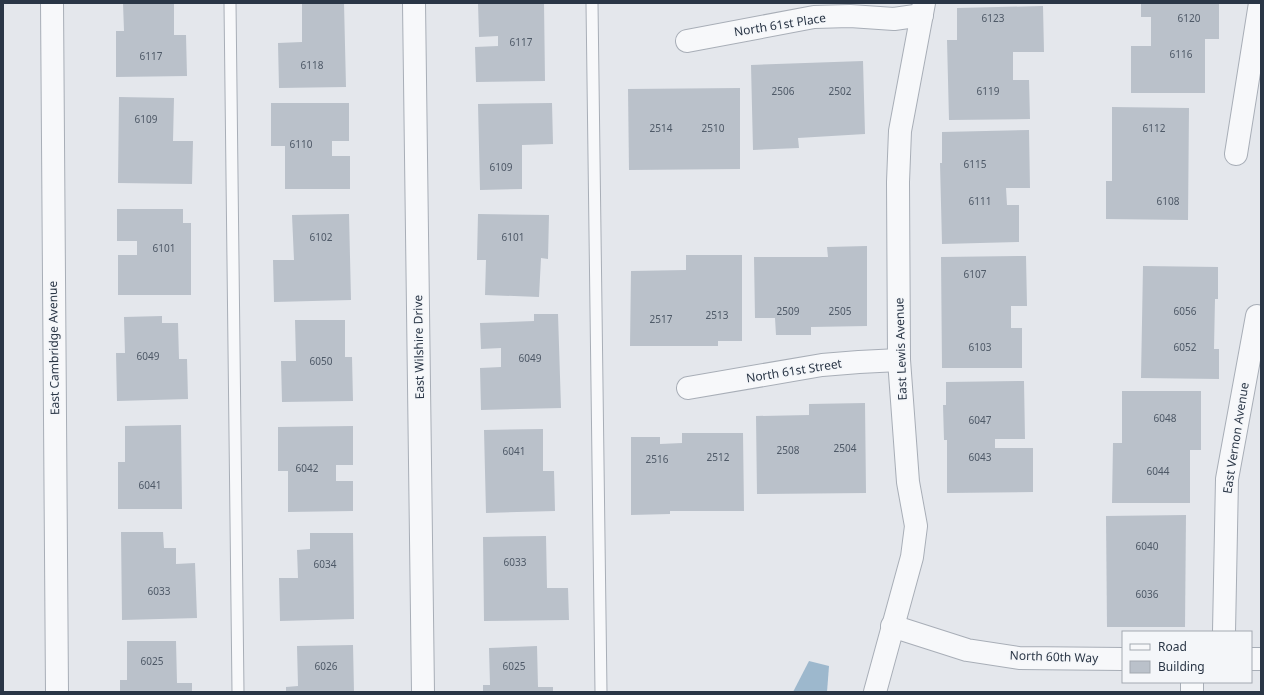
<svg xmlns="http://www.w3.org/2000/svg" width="1264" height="695" viewBox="0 0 1264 695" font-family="'Noto Sans',sans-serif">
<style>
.water{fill:#9db8cd}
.building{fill:#bac1ca}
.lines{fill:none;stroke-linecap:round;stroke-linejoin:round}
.lane-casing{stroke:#a8aeb7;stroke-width:13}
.street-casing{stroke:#a8aeb7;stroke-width:24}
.lane{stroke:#f7f8fa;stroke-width:11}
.street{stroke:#f7f8fa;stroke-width:22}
.labels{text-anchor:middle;stroke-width:3;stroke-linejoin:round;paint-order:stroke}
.number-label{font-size:10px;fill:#4e5967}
.street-label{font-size:12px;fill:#2a3646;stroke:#f4f6f9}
</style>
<rect width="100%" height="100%" fill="#e4e7ec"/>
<polygon class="water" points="809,661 829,666 827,692 793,692"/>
<g class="building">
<polygon points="123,3 174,3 174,35 186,35 187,76 116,77 116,31 124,31"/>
<polygon points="302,3 344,3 346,87 279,88 278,43 302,42"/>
<polygon points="478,3 544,3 545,81 476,82 475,47 498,46 498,36 479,37"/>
<polygon points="1141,3 1219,3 1219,39 1205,39 1205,93 1131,93 1131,46 1151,46 1151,17 1141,17"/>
<polygon points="1043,6 1044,52 1013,52 1013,80 1029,80 1030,119 949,120 947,40 957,40 957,8"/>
<polygon points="863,61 865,134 798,138 799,148 753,150 751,65"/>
<polygon points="740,88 740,169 629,170 628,89"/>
<polygon points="119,97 174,98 173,141 193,141 192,184 118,183"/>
<polygon points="271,103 349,103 349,141 332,141 332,156 350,156 350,189 285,189 285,146 271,146"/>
<polygon points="552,103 553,144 522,145 522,189 480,190 478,104"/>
<polygon points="1112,107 1189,108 1188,220 1106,219 1106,181 1112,181"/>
<polygon points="1029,130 1030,188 1006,188 1007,205 1019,205 1019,242 942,244 940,163 942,163 942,132"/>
<polygon points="117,209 183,209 183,223 191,223 191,295 118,295 118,255 137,255 137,241 117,241"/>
<polygon points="349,214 351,300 274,302 273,260 294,260 292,215"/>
<polygon points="478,214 549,215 548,259 541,258 539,297 485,295 486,260 477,260"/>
<polygon points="867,246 867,326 811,327 811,335 776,335 775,318 755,318 754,257 828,257 827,247"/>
<polygon points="686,255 742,255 742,341 718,341 718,346 630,346 631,271 686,270"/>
<polygon points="1026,256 1027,306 1011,306 1011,328 1022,328 1022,368 942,368 941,257"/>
<polygon points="1143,266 1218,267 1218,299 1215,299 1214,349 1219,349 1219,379 1141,378"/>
<polygon points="534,314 558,314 561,408 481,410 480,368 501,367 501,348 481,349 480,323 534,321"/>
<polygon points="162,316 162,323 178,323 179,359 187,359 188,399 117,401 116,353 125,353 124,317"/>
<polygon points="295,320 345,320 345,357 352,357 353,401 282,402 281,361 296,361"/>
<polygon points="1024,381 1025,439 995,439 995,448 1033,448 1033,492 947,493 947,440 944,440 943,405 946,405 946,382"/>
<polygon points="1122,391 1201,391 1201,450 1190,450 1190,503 1112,503 1113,443 1122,443"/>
<polygon points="865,403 866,493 757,494 756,416 809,415 809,404"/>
<polygon points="181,425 182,509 118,509 118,462 125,462 125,426"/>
<polygon points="353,426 353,465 336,465 336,481 353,481 353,511 288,512 288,471 278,471 278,427"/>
<polygon points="543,429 543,471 554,471 555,511 486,513 484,430"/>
<polygon points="682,433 743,433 744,511 670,511 670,514 631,515 631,437 660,437 660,444 682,443"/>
<polygon points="1186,515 1185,627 1107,627 1106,516"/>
<polygon points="121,532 163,532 164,548 176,548 176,564 195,563 197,618 122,620"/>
<polygon points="310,533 353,533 354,619 280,621 279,578 298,578 297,550 310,549"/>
<polygon points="546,536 547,588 568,588 569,620 484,621 483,537"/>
<polygon points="127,641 176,641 177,683 192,683 192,692 120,692 120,680 127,680"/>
<polygon points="353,645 354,692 286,692 286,687 298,686 297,646"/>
<polygon points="537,646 538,687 553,687 553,692 483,692 483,685 490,685 489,648"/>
</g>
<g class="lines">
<defs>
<g id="lane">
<polyline points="230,3 238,692"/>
<polyline points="592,3 601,692"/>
</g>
<g id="street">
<polyline points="52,3 57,692"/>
<polyline points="414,3 423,692"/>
<polyline points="687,41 814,17 850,16 894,19 922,15"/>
<polyline points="1236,154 1260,3"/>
<polyline points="688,388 822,365 859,362 899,360"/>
<polyline points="892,626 967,650 1019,658 1123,659"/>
<polyline points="1224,632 1227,479 1257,316"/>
<polyline points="1251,659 1261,659"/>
<polyline points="875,692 912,557 916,526 908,482 899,360 898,182 900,131 924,3"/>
<polyline points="1192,692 1192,682"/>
</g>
</defs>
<use href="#lane" class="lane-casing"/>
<use href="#street" class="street-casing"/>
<use href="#lane" class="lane"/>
<use href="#street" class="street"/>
</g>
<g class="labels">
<g class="number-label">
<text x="993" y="22">6123</text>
<text x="1189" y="22">6120</text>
<text x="521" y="46">6117</text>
<text x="1181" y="58">6116</text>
<text x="151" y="60">6117</text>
<text x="312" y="69">6118</text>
<text x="783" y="95">2506</text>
<text x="840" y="95">2502</text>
<text x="988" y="95">6119</text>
<text x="146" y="123">6109</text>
<text x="661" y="132">2514</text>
<text x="713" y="132">2510</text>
<text x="1154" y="132">6112</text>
<text x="301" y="148">6110</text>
<text x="975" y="168">6115</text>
<text x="501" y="171">6109</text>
<text x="980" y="205">6111</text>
<text x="1168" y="205">6108</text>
<text x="321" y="241">6102</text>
<text x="513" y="241">6101</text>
<text x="164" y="252">6101</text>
<text x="975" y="278">6107</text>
<text x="788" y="315">2509</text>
<text x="840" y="315">2505</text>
<text x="1185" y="315">6056</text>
<text x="717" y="319">2513</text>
<text x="661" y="323">2517</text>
<text x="980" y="351">6103</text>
<text x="1185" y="351">6052</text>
<text x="148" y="360">6049</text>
<text x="530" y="362">6049</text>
<text x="321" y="365">6050</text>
<text x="1165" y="422">6048</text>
<text x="980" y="424">6047</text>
<text x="845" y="452">2504</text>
<text x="788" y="454">2508</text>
<text x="514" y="455">6041</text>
<text x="718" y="461">2512</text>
<text x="980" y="461">6043</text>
<text x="657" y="463">2516</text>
<text x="307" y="472">6042</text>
<text x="1158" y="475">6044</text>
<text x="150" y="489">6041</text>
<text x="1147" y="550">6040</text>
<text x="515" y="566">6033</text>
<text x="325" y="568">6034</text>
<text x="159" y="595">6033</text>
<text x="1147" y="598">6036</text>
<text x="152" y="665">6025</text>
<text x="326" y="670">6026</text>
<text x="514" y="670">6025</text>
</g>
<g class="street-label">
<text transform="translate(780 25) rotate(-9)" y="4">North 61st Place</text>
<text transform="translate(419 347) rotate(-91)" y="4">East Wilshire Drive</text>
<text transform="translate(54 348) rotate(-91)" y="4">East Cambridge Avenue</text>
<text transform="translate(901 349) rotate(-92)" y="4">East Lewis Avenue</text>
<text transform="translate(794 371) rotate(-9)" y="4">North 61st Street</text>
<text transform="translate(1236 438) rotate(-81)" y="4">East Vernon Avenue</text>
<text transform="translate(1054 657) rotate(2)" y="4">North 60th Way</text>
</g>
</g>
<rect width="1264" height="695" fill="none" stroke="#2a3646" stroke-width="8"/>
<rect x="1122" y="631" width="130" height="52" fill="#f4f6f9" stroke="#a3a9b1"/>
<rect x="1130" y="644" width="20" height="6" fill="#f7f8fa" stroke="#a3a9b1"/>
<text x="1158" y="651" font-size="12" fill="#2a3646">Road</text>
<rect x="1130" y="661" width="20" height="12" fill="#bac1ca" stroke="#a3a9b1"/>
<text x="1158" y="671" font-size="12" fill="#2a3646">Building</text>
</svg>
